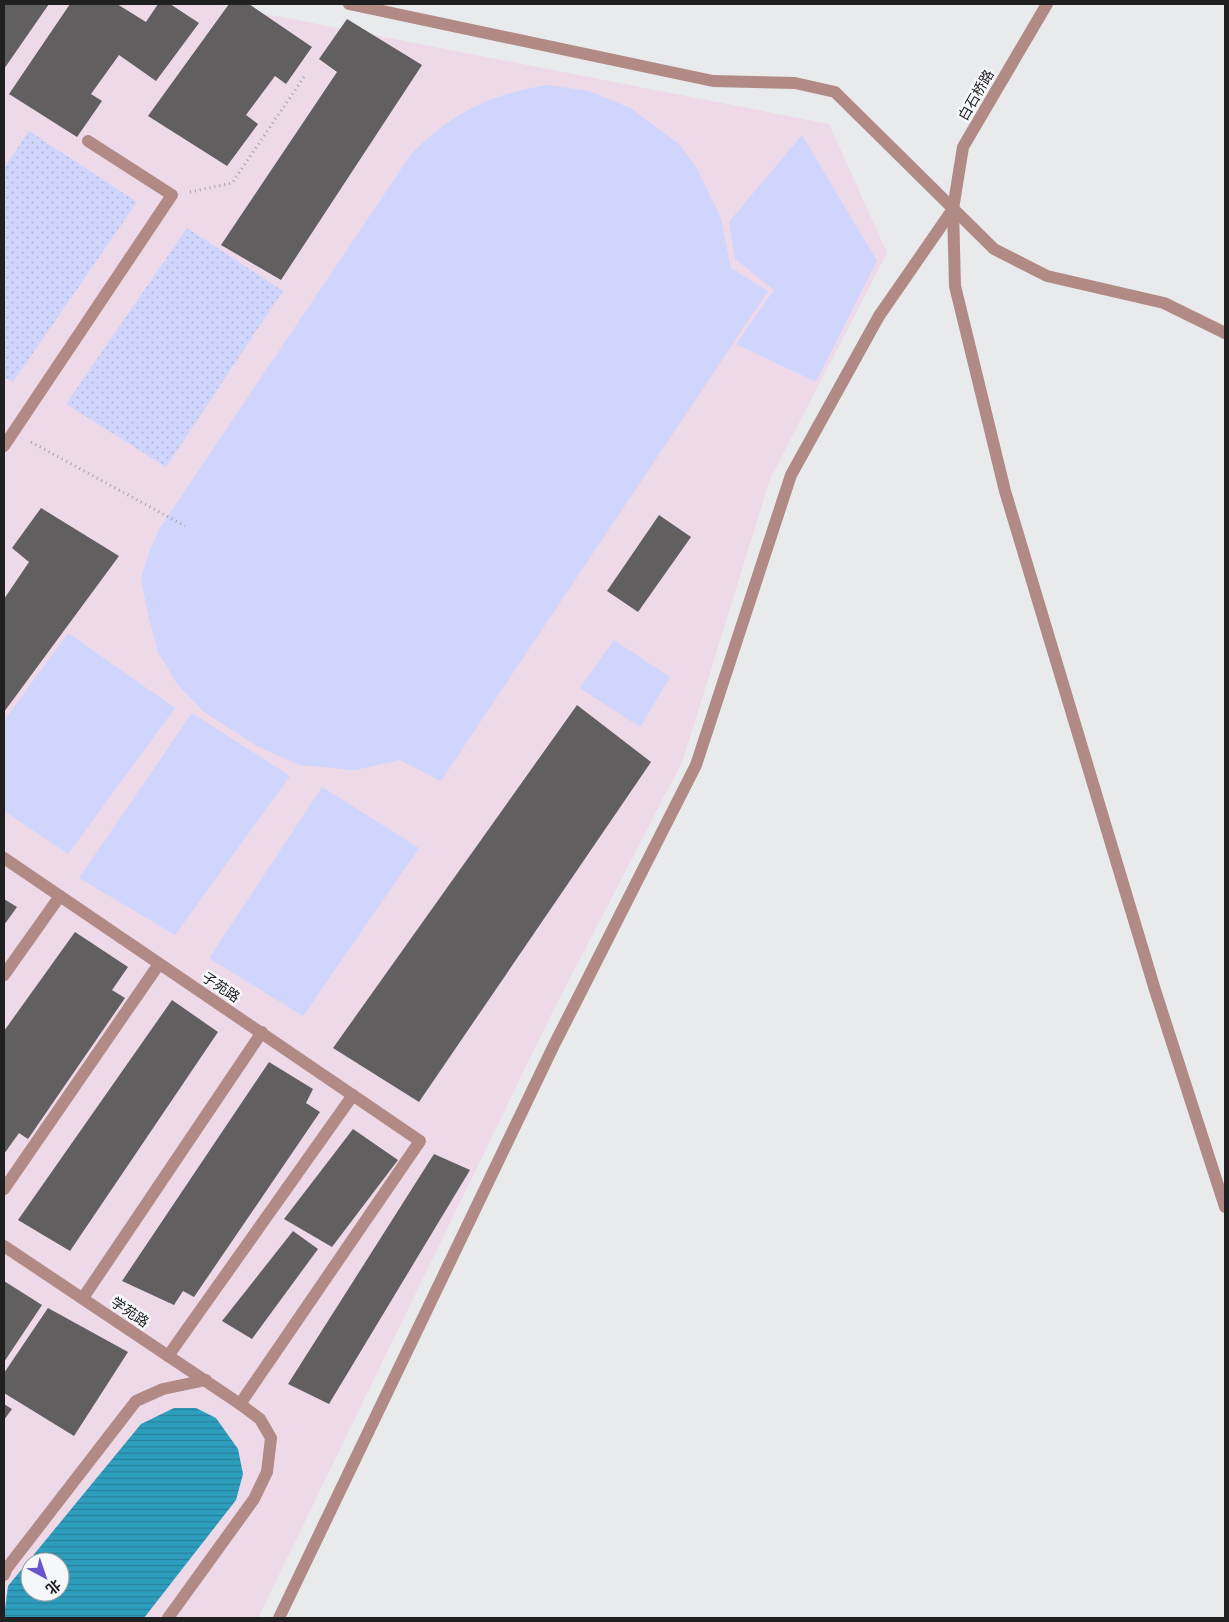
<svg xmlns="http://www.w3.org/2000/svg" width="1229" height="1622" viewBox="0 0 1229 1622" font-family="'Nunito Sans','Noto Sans SC',sans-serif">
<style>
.education{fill:#eed9e8;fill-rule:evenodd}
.grass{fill:url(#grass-dots)}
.pitch{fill:#cfd5fd}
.water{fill:url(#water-rules);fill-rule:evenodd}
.building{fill:#615f60}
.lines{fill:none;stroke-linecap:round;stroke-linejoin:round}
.path{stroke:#a3a4a6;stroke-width:3;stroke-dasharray:1 4;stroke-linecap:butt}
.minor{stroke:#b18a85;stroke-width:12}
.labels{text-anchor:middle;stroke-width:5;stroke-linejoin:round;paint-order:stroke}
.street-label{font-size:14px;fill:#202021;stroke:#f6f7f9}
</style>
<defs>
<pattern id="grass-dots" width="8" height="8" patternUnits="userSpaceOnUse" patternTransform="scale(1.25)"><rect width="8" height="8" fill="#cfd5fd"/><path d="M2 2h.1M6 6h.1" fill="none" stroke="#b1b7d9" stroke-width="1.8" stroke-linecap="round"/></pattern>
<pattern id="water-rules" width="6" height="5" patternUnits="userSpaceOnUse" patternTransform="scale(1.25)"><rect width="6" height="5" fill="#2e9ebe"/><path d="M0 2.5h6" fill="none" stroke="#27809a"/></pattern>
</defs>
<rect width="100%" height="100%" fill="#e9eaec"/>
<path class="education" d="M4,4H215L829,124L887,253L770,479L683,760L552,1013L258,1618H4ZM30,1562H60V1592H30Z"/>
<g class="grass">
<polygon points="29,131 137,202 13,382 4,377 4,168"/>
<polygon points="187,228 283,291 166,467 66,404"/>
</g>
<g class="pitch">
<path d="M547,85L589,91L630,108L679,144L696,167L720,216L731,268L768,291L441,781L400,760L355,770L299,765L257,746L204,712L177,684L158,652L149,618L141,579L149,552L160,528L412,153C454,112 489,95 547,85Z"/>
<polygon points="802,135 877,261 816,382 736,344 774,290 735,259 729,222"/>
<polygon points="68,633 175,708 68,854 4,811 4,721"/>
<polygon points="614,640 670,677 640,727 580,688"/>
<polygon points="192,713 290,776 175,935 79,878"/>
<polygon points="322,787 419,848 303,1016 209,958"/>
</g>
<path class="water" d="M174,1408H196L216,1418L238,1449L243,1474L236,1500L144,1618H4L8,1586L141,1424ZM30,1562H60V1592H30Z"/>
<g class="building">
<polygon points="4,4 49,4 4,69"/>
<polygon points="70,4 117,4 146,22 158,4 170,4 199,23 156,81 119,55 91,94 102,101 77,137 9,94"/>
<polygon points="229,4 249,4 312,47 286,84 275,76 246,115 258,124 227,166 148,116"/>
<polygon points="347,19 422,65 281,280 221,245 337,72 319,59"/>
<polygon points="41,508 119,556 4,712 4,599 29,562 12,548"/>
<polygon points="659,515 691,537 638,612 607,591"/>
<polygon points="577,705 651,762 419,1102 333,1048"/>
<polygon points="4,899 17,907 4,925"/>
<polygon points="75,932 128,967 112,990 125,998 28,1139 19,1133 4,1154 4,1031"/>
<polygon points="172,1000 218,1032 70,1251 18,1220"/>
<polygon points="269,1062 313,1089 306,1103 320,1112 194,1297 183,1291 174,1305 122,1281"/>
<polygon points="353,1129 398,1160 332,1247 284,1219"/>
<polygon points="434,1154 470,1170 329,1404 288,1384"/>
<polygon points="293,1231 318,1249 252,1339 222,1321"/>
<polygon points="4,1281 42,1305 4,1362"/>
<polygon points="48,1308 128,1352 74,1436 4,1393 4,1373"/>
<polygon points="4,1404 12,1409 4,1420"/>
</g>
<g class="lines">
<g class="path">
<polyline points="190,192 232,183 306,74"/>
<polyline points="31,442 185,526"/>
</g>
<g class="minor">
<polyline points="349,4 713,81 795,83 835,92 994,249 1047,276 1164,303 1225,333"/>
<polyline points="1047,4 963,147 953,209 955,286 1005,491 1155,990 1225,1207"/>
<polyline points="4,446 172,195 88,141"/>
<polyline points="4,858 420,1141 240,1404"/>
<polyline points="4,975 60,896"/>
<polyline points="4,1189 159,964"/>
<polyline points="4,1246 240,1404 260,1419 271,1438 267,1472 254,1499 168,1618"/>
<polyline points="83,1298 262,1032"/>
<polyline points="168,1356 353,1095"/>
<polyline points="4,1575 7,1568 136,1401 163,1389 206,1380"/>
<polyline points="279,1618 554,1045 696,765 791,475 879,316 953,209"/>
</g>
</g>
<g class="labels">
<g class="street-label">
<text transform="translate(976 95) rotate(-60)" y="5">白石桥路</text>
<text transform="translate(221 987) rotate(34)" y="5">子苑路</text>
<text transform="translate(130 1312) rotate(34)" y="5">学苑路</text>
</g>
</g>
<rect width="1229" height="1622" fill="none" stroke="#202021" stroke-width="10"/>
<g transform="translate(45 1577) rotate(140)"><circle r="24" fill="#f6f7f9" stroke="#a0a1a3"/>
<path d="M0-4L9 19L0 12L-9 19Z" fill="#6754ce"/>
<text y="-8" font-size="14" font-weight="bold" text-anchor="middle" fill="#202021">北</text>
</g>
</svg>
